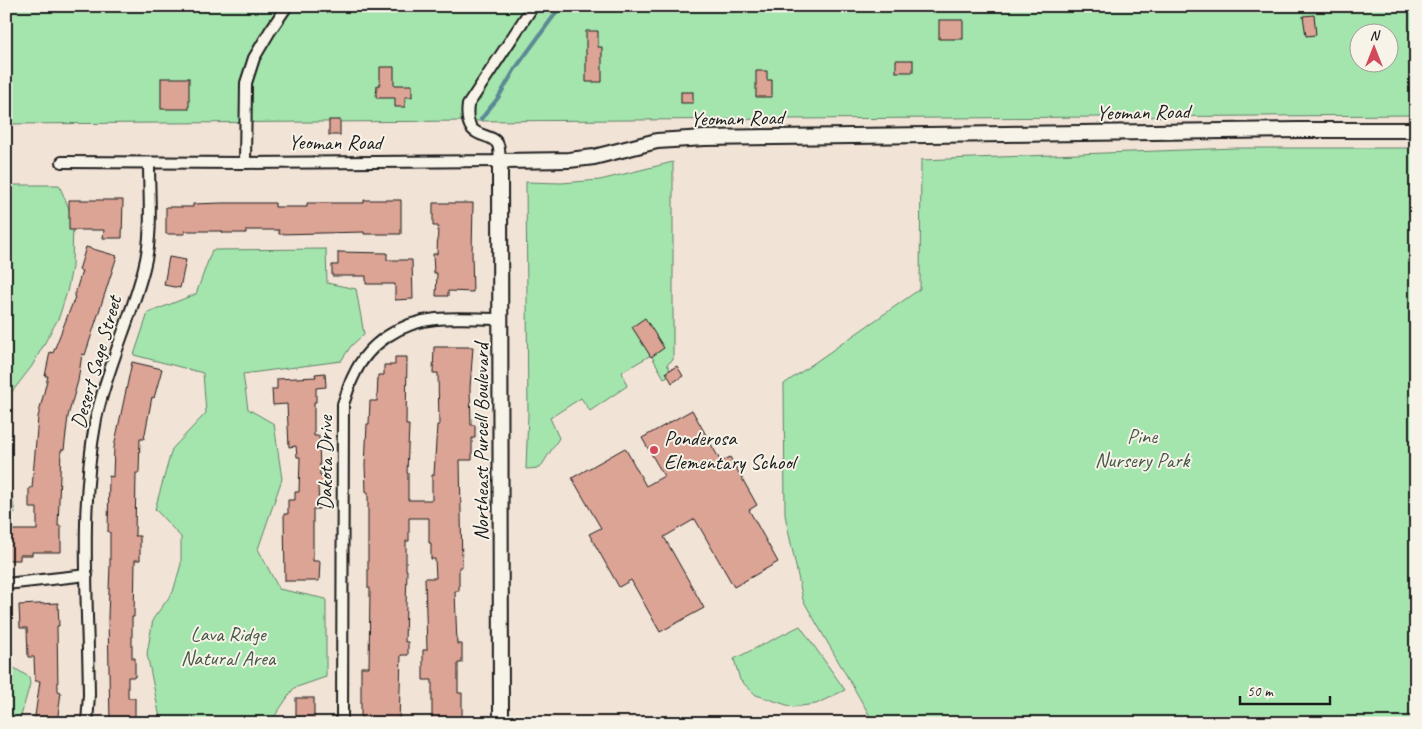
<svg xmlns="http://www.w3.org/2000/svg" width="1422" height="729" viewBox="0 0 1422 729" font-family="Caveat,sans-serif">
<style>
.green{fill:#a4e5ae;stroke:#608065;fill-rule:evenodd}
.lines{fill:none;stroke-linecap:round;stroke-linejoin:round}
.stream{stroke:#5c8995;stroke-width:4}
.building{fill:#dca495;stroke:#1c1c1c}
.street-casing{stroke:#1c1c1c;stroke-width:14}
.secondary-casing{stroke:#1c1c1c;stroke-width:18}
.street{stroke:#f7f3e8;stroke-width:10}
.secondary{stroke:#f7f3e8;stroke-width:14}
.poi-dot{fill:#d1495b;stroke:#f7f3e8;stroke-width:2}
.labels{text-anchor:middle;stroke-width:4;stroke-linejoin:round;paint-order:stroke}
.street-label{font-size:21px;fill:#1c1c1c;stroke:#f7f3e8}
.park-label{font-size:21px;fill:#455848;stroke:#f7f3e8}
.poi-label{font-size:21px;fill:#1c1c1c;stroke:#f7f3e8;text-anchor:start}
</style>
<rect width="100%" height="100%" fill="#f2e3d7"/>
<filter id="ink" filterUnits="userSpaceOnUse"><feTurbulence type="fractalNoise" baseFrequency=".02" numOctaves="2"/><feDisplacementMap in="SourceGraphic" scale="10" xChannelSelector="R" yChannelSelector="G"/><feConvolveMatrix kernelMatrix="1 2 1 2 8 2 1 2 1" color-interpolation-filters="sRGB"/></filter>
<g filter="url(#ink)">
<g class="green">
<path d="M6,6H1416V115L6,124ZM1360,32H1390V62H1360Z"/>
<polygon points="1236,148 1416,148 1416,723 874,723 803,600 785,515 784,384 920,289 921,160"/>
<polygon points="673,162 673,360 667,364 672,374 664,378 651,355 622,372 627,386 590,411 581,398 550,418 559,438 540,468 526,469 528,413 526,182 561,183 600,180"/>
<polygon points="6,185 59,185 73,218 72,267 67,292 59,317 32,366 8,397 6,404"/>
<polygon points="326,249 327,283 356,289 364,334 351,346 341,361 243,374 248,409 274,424 282,479 258,549 279,589 326,599 326,677 294,688 270,723 161,723 147,654 153,619 173,592 181,564 181,537 155,509 172,449 206,413 203,373 134,355 148,313 196,294 212,250"/>
<polygon points="6,464 15,513 6,513"/>
<polygon points="800,626 845,690 816,704 793,707 756,695 740,680 734,659"/>
<polygon points="6,663 29,677 30,684 19,723 6,723"/>
</g>
<g class="lines">
<polyline class="stream" points="481,119 498,98 515,69 561,6"/>
</g>
<g class="building">
<polygon points="1314,15 1316,35 1306,36 1303,16"/>
<rect x="939" y="20" width="24" height="19"/>
<polygon points="586,31 598,31 598,47 602,47 602,82 586,82"/>
<rect x="896" y="60" width="17" height="12"/>
<polygon points="380,67 394,67 394,85 412,85 412,97 405,97 405,107 395,107 395,98 376,98 377,85 380,85"/>
<polygon points="756,71 767,71 767,80 772,80 772,97 756,97"/>
<rect x="161" y="78" width="28" height="31"/>
<rect x="681" y="92" width="12" height="11"/>
<rect x="329" y="120" width="11" height="15"/>
<polygon points="69,200 123,200 122,238 103,238 104,230 69,230"/>
<polygon points="364,200 401,200 401,234 364,234 364,232 279,234 279,230 246,230 246,233 222,233 222,231 185,231 185,234 166,234 166,207 193,207 193,204 222,203 275,203 275,207 307,207 307,203 364,203"/>
<polygon points="433,203 473,203 472,254 473,292 448,291 448,296 436,296 437,273 434,273 433,254 437,254 438,226 433,226"/>
<polygon points="86,247 117,256 85,355 82,354 78,381 68,416 64,450 61,450 58,526 61,526 61,552 32,552 32,555 20,555 20,560 8,560 8,530 37,530 37,508 29,508 29,488 32,488 38,417 48,376 45,376 50,352 53,353 75,297 74,297 82,271 79,270"/>
<polygon points="338,252 387,253 387,260 412,260 413,299 395,300 395,284 366,284 366,276 332,276 332,265 338,265"/>
<polygon points="169,257 186,260 180,288 164,285"/>
<polygon points="645,318 664,348 651,357 632,327"/>
<polygon points="434,347 473,347 470,388 471,425 475,425 475,438 472,438 472,460 460,460 462,567 459,567 459,591 455,591 457,644 462,644 462,663 458,663 458,693 462,693 462,723 432,723 432,680 423,680 423,650 427,650 425,578 436,578 435,559 431,559 431,543 429,543 429,518 409,518 409,541 406,541 406,570 407,570 405,642 408,642 408,655 401,655 399,723 361,723 361,667 369,667 370,588 368,588 368,492 366,492 365,465 367,424 369,424 370,401 377,401 378,375 384,375 384,365 395,365 395,357 407,357 406,425 409,425 407,473 408,473 408,500 432,500 432,475 434,475 437,425 439,425 438,373 433,373"/>
<polygon points="132,362 162,369 154,398 152,397 144,439 140,439 139,473 136,473 135,536 140,536 140,560 135,560 134,617 132,617 132,658 135,658 135,677 128,677 128,698 135,698 135,723 110,723 108,617 110,565 110,532 108,532 109,476 113,477 114,447"/>
<polygon points="677,366 683,376 672,383 666,372"/>
<polygon points="325,373 326,387 316,388 316,402 314,402 314,436 319,436 320,475 325,475 325,485 318,485 319,509 313,509 313,561 320,561 319,581 285,581 284,514 288,514 288,500 295,500 295,492 299,492 300,457 297,457 296,446 289,447 287,404 273,405 272,389 277,389 277,379 316,377 315,374"/>
<polygon points="692,410 721,462 730,457 757,505 749,510 778,562 734,587 695,519 664,537 704,608 660,632 631,580 619,587 589,534 601,528 572,478 625,448 646,486 664,476 642,438"/>
<polygon points="58,603 59,626 57,626 58,691 61,692 57,723 34,723 40,681 35,681 34,657 28,657 27,628 20,628 19,605"/>
<rect x="296" y="698" width="18" height="25"/>
</g>
<g class="lines">
<defs>
<g id="street">
<path d="M62,162L245,163L500,161C499,156 500,149 498,145C492,130 463,143 468,105L533,6"/>
<polyline points="245,163 246,83 254,58 270,31 287,6"/>
<polyline points="6,584 87,575"/>
<path d="M87,723L89,695C88,603 79,509 96,419C107,367 131,319 144,268C153,234 149,197 149,163"/>
<path d="M342,723L343,404C347,394 349,384 354,375C368,343 402,322 436,319C457,317 479,319 501,319"/>
</g>
<polyline id="secondary" points="501,723 500,161 569,160 594,157 657,141 704,138 1299,130 1416,130"/>
</defs>
<use href="#street" class="street-casing"/>
<use href="#secondary" class="secondary-casing"/>
<use href="#street" class="street"/>
<use href="#secondary" class="secondary"/>
</g>
</g>
<circle class="poi-dot" cx="654" cy="450" r="5"/>
<g class="labels">
<g class="street-label">
<text transform="translate(1143 112) rotate(-1)" y="7">Yeoman Road</text>
<text transform="translate(737 118) rotate(-1)" y="7">Yeoman Road</text>
<text x="335" y="149">Yeoman Road</text>
<text transform="translate(96 362) rotate(-74)" y="7">Desert Sage Street</text>
<text transform="translate(481 442) rotate(-90)" y="7">Northeast Purcell Boulevard</text>
<text transform="translate(325 463) rotate(-90)" y="7">Dakota Drive</text>
</g>
<g class="park-label">
<text x="1142" y="443">Pine<tspan x="1142" dy="24">Nursery Park</tspan></text>
<text x="228" y="641">Lava Ridge<tspan x="228" dy="24">Natural Area</tspan></text>
</g>
<g class="poi-label">
<text x="664" y="445">Ponderosa<tspan x="664" dy="24">Elementary School</tspan></text>
</g>
</g>
<rect width="1422" height="729" fill="none" stroke="#f7f3e8" stroke-width="25"/>
<rect x="12" y="12" width="1397" height="704" fill="none" stroke="#1c1c1c" stroke-width="2" filter="url(#ink)"/>
<g transform="translate(1374 48)"><circle r="24" fill="#f7f3e8" stroke="#9f9d96"/>
<path d="M0-4L9 19L0 12L-9 19Z" fill="#d1495b"/>
<text y="-8" font-size="14" font-weight="bold" text-anchor="middle" fill="#1c1c1c">N</text>
</g>
<path d="M1240 696v8h90v-8" fill="none" stroke="#1c1c1c" stroke-width="2.5"/>
<text x="1247" y="696" font-size="15" fill="#1c1c1c" stroke="#f7f3e8" stroke-width="4" paint-order="stroke">50 m</text>
</svg>
